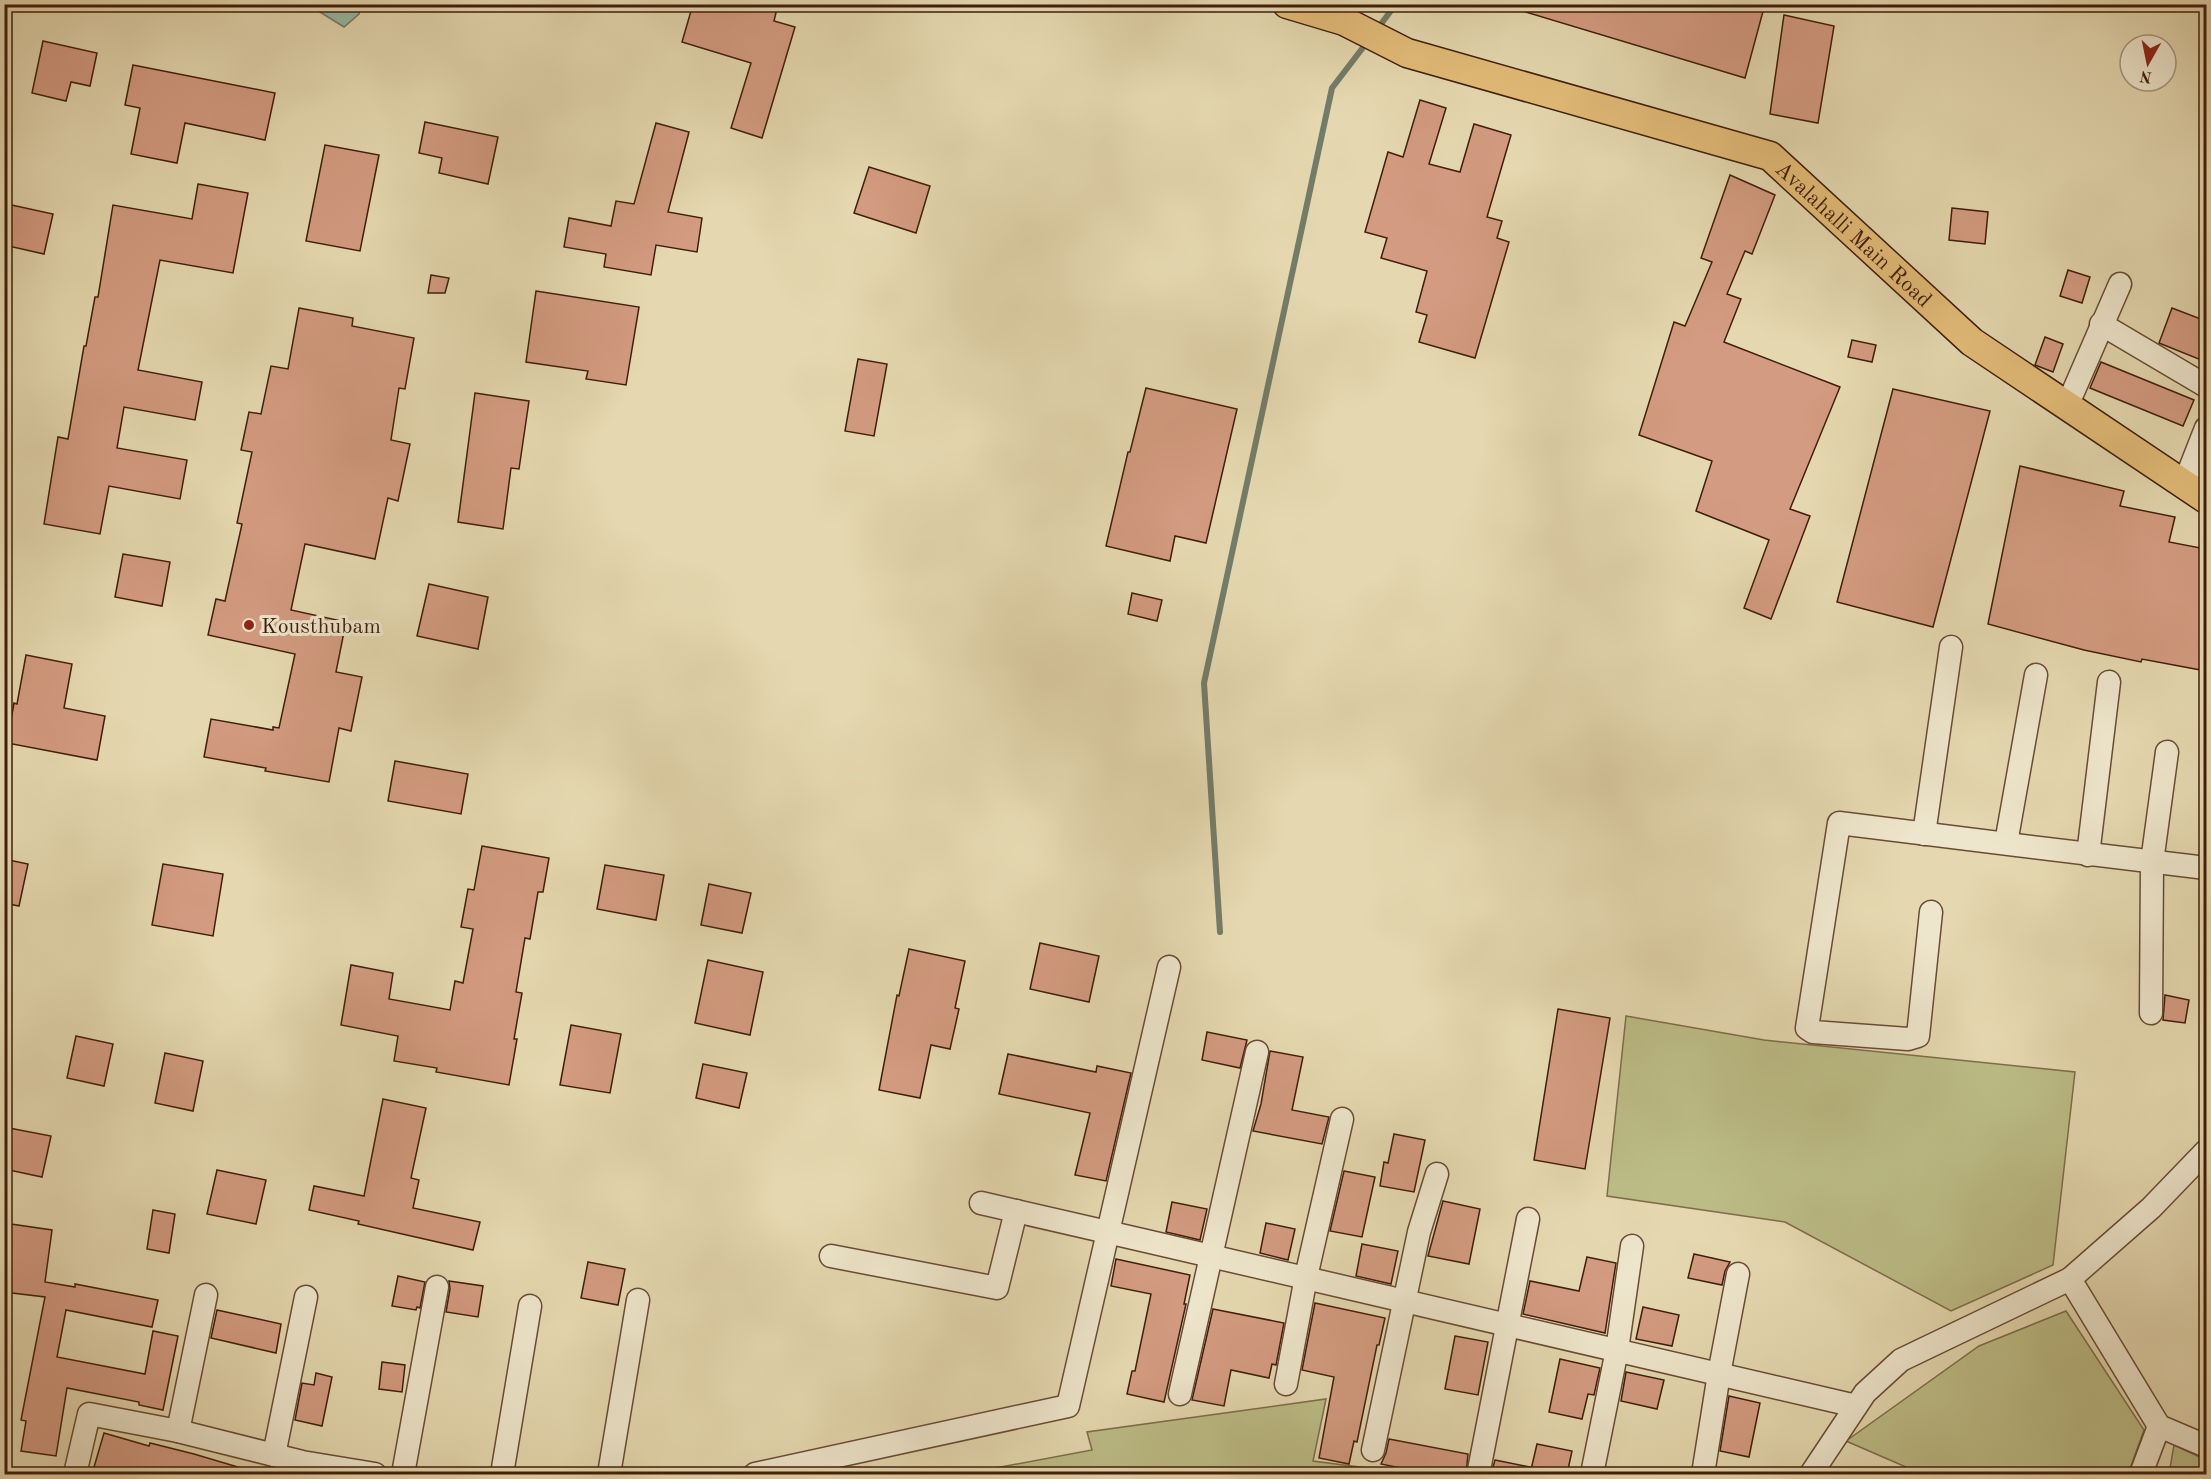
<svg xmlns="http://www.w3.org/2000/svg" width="2211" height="1479" viewBox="0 0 2211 1479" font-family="'Old Standard TT',serif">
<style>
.green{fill:#bcbc86;stroke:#7e6d48;stroke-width:1.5}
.water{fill:#97bba6;stroke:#747c68;stroke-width:1.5}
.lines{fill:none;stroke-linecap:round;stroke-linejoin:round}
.stream{stroke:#747c68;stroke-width:6}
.building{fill:#d39b81;stroke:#401e0b;stroke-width:1.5}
.minor-casing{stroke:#694c34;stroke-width:25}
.major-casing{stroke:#401e0b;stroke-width:31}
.minor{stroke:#eee6cc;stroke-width:22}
.major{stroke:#e2bc78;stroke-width:28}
.poi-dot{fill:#8f2418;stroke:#eee6cc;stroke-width:2}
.labels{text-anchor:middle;stroke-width:6;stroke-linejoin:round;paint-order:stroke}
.street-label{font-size:22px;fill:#401e0b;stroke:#eee6cc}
.poi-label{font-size:22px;fill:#401e0b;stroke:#eee6cc;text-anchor:start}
</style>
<rect width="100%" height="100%" fill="#e5d8b0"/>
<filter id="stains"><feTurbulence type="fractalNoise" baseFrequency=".00333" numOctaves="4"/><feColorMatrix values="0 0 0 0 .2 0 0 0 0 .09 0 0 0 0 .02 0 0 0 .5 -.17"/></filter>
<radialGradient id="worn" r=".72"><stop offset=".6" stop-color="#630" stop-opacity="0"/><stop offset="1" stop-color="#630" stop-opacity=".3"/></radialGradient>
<g class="green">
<polygon points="1626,1016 1764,1040 2075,1072 2053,1265 1951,1311 1785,1222 1607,1196"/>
<polygon points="2066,1311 2144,1430 2128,1474 1922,1474 1846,1441 1979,1346"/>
<polygon points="1326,1399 1313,1461 1414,1474 963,1474 1092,1450 1087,1432"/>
<polygon points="2174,1445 2206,1460 2206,1474 2169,1474"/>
</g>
<polygon class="water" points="314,5 314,4 361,5 359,14 344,27 315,9"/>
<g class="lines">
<g class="stream">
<polyline points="1378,28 1396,4"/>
<polyline points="1220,932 1204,683 1332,88 1368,41"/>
</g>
</g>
<g class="building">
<polygon points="693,4 778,4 774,21 795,27 762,138 731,128 751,63 682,42"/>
<polygon points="1517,4 1765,4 1745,78 1516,9"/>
<polygon points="1784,15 1834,26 1818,123 1770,114"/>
<polygon points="43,41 97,53 90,86 71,82 66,101 32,93"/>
<polygon points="133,65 275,93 265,140 185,123 177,163 131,154 140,108 125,105"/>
<polygon points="1420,100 1446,108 1429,164 1460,172 1474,124 1511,135 1487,217 1502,221 1497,238 1509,242 1475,358 1419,342 1427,315 1416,312 1427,271 1381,258 1387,238 1365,232 1388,152 1403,157"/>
<polygon points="425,122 498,137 488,184 439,173 442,158 419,153"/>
<polygon points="656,123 689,132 668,212 702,218 697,252 656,245 651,275 604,267 606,254 564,247 569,218 611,226 616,201 634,204"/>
<polygon points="325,145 379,155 360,251 306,241"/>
<polygon points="869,167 930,186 916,233 854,213"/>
<polygon points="1730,175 1775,195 1752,254 1745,251 1727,294 1741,299 1724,342 1840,387 1790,509 1810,516 1771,619 1744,608 1769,540 1696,511 1712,461 1639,435 1674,322 1685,326 1712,262 1701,258"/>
<polygon points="198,184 248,193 233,273 160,260 138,370 202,382 195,420 124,407 117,448 187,460 180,499 109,486 100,534 44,524 58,437 68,439 84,346 86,346 95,297 98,297 113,205 192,219"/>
<polygon points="7,204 53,214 44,254 4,245 4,216"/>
<polygon points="1952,208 1988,212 1985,244 1949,240"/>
<polygon points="2068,270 2090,277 2082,303 2060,296"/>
<polygon points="431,275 449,278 445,293 428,293"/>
<polygon points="536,291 639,307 626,385 586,379 588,371 526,362"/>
<polygon points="299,308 353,318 352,326 414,338 405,389 399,388 391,440 410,444 398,501 388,498 375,559 305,544 291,610 346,622 336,672 362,677 351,731 339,728 329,782 265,771 266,768 204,757 211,719 273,730 273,727 279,728 295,654 208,635 216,599 225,601 242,524 237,523 252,452 241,450 249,412 261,414 271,366 288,369"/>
<polygon points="2172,308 2206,321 2206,362 2159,343"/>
<polygon points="2045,337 2063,344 2053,372 2035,365"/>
<polygon points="1852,340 1876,345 1872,362 1848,357"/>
<polygon points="858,359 887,364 874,436 845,431"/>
<polygon points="2101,362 2194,400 2183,426 2090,388"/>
<polygon points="1146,388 1237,409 1206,543 1175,536 1170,561 1106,546 1128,452 1130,452"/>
<polygon points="1893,389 1990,411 1933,627 1837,602"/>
<polygon points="475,393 529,401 519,469 511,468 503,529 458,522"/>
<polygon points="2020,466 2124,491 2120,506 2175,517 2169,542 2206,549 2206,671 2142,659 2141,662 2084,650 1988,624"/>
<polygon points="123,554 170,562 162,606 115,597"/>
<polygon points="429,584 488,597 478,649 417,636"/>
<polygon points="1132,593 1162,600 1157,621 1128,614"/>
<polygon points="26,655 72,664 64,708 105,716 97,760 7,743 14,703 17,704"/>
<polygon points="395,761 468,774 461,814 388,801"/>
<polygon points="482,846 549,858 543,892 538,892 530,939 525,938 516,992 522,993 514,1039 517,1039 509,1085 436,1072 437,1068 394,1061 398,1036 341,1025 351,965 393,973 389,999 450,1010 455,981 463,983 473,929 461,927 468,889 474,890"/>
<polygon points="4,859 28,864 19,906 4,903"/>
<polygon points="163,864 223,874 213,936 152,925"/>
<polygon points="605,865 664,875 656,920 597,909"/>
<polygon points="709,884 751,893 742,933 701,925"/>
<polygon points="1040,943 1099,956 1089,1002 1030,989"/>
<polygon points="909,949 965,961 955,1008 959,1009 950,1049 931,1045 920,1098 879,1090 897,995 899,996"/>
<polygon points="708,960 763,972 750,1035 695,1023"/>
<polygon points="2165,995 2189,1000 2185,1023 2163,1020"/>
<polygon points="1558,1009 1610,1018 1585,1169 1534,1160"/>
<polygon points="571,1025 621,1034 610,1093 560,1085"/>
<polygon points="1207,1032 1247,1040 1240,1068 1202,1060"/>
<polygon points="76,1036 113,1044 104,1086 67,1078"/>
<polygon points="1270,1051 1303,1057 1292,1110 1329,1117 1322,1144 1253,1131 1261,1104"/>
<polygon points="165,1053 203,1061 193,1111 155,1103"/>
<polygon points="1008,1054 1096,1072 1097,1066 1131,1073 1106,1181 1075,1175 1090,1113 999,1094"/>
<polygon points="703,1064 747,1073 739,1108 696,1098"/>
<polygon points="383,1099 426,1108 411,1178 419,1180 413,1208 480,1222 473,1250 358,1224 359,1221 309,1210 314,1186 364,1196"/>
<polygon points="4,1127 51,1136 42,1177 4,1169"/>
<polygon points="1394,1134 1425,1140 1414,1192 1380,1186 1384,1162 1388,1163"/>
<polygon points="217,1170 266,1180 256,1224 207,1214"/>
<polygon points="1344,1171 1375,1177 1362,1237 1330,1231"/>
<polygon points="1443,1201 1480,1209 1469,1264 1428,1256"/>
<polygon points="1172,1202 1207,1209 1200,1240 1166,1232"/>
<polygon points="153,1210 175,1214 169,1253 147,1249"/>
<polygon points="4,1223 52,1230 45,1282 75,1287 75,1284 158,1300 152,1327 66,1310 57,1357 145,1374 153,1331 178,1336 163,1410 139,1405 139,1402 67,1388 56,1456 21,1451 26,1421 21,1420 45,1297 4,1292"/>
<polygon points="1266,1223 1295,1229 1288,1260 1260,1253"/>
<polygon points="1362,1244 1398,1251 1391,1284 1356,1276"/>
<polygon points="1694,1254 1730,1262 1725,1271 1722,1285 1688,1278"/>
<polygon points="1587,1257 1616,1263 1605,1333 1523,1314 1530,1281 1579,1291"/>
<polygon points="1116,1259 1190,1275 1184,1304 1186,1304 1164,1402 1127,1394 1132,1371 1135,1371 1151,1294 1111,1286"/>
<polygon points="588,1262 625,1269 618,1305 581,1298"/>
<polygon points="398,1276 425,1282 420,1308 417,1307 416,1310 392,1306"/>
<polygon points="449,1281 483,1286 478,1317 446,1312 450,1289"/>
<polygon points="1315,1303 1385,1318 1379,1345 1377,1345 1357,1442 1354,1441 1349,1464 1319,1458 1334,1377 1302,1370"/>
<polygon points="1643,1307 1679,1315 1672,1346 1636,1339"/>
<polygon points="1213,1309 1284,1323 1276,1365 1272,1364 1269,1378 1231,1370 1224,1406 1192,1400"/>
<polygon points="217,1310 281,1324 276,1353 211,1338"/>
<polygon points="1455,1336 1488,1342 1478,1395 1445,1389"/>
<polygon points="1560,1359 1600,1368 1594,1395 1588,1394 1582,1419 1549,1412"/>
<polygon points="382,1362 405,1365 402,1392 379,1389"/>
<polygon points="1626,1372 1664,1380 1657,1409 1621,1401"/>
<polygon points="316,1373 332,1377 322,1426 295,1420 302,1383 314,1385"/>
<polygon points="1729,1396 1760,1403 1749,1457 1720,1451"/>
<polygon points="104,1433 149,1446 150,1443 194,1454 248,1470 247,1474 92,1474"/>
<polygon points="1389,1439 1468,1454 1466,1474 1446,1474 1421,1470 1420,1472 1381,1464 1386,1453"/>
<polygon points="1537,1444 1572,1451 1567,1474 1530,1474"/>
<polygon points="1495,1460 1530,1467 1529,1474 1491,1474"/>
</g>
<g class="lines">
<defs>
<g id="minor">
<polyline points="2101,324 2206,386"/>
<polyline points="2067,406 2120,284"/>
<polyline points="2184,484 2206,428"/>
<polyline points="1924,834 1951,647"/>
<polyline points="2006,843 2036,675"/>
<polyline points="2088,855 2109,682"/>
<path d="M1931,912L1918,1036L1908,1039L1813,1032L1807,1028L1839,823C1961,838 2084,854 2206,868"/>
<polyline points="2151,1013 2152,862 2167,752"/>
<path d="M981,1203C1273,1270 1565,1338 1856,1406"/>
<polyline points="831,1256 997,1288 1016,1211"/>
<polyline points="2070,1279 2159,1426 2206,1446"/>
<polyline points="1286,1384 1306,1277 1342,1119"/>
<polyline points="1180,1394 1257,1052"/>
<polyline points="178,1431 206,1295"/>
<polyline points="1373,1450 1419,1232 1437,1174"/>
<polyline points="274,1455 306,1297"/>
<polyline points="1479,1470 1528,1219"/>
<polyline points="75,1474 89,1414 178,1431 302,1462 375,1474"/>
<polyline points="403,1474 437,1287"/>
<polyline points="502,1474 530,1306"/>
<polyline points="609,1474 638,1300"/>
<polyline points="755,1474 1068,1406 1169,967"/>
<polyline points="1592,1474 1617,1350 1632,1246"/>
<polyline points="1703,1474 1719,1374 1738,1274"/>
<polyline points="1811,1474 1865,1393 1901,1360 2070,1279 2151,1208 2206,1151"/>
<polyline points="2141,1474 2159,1426"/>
</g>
<g id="major">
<path id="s1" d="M1287,4L1344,21L1407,53L1770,156L1972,342L2206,499"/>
</g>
</defs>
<use href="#minor" class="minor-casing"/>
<use href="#major" class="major-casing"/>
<use href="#minor" class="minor"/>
<use href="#major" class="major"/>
</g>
<circle class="poi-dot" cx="249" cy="625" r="6"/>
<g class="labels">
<g class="street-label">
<text dy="8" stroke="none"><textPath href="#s1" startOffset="622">Avalahalli Main Road</textPath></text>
</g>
<g class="poi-label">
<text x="261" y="633">Kousthubam</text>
</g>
</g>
<rect width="2211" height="1479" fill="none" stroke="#e5d8b0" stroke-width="24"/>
<rect x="6" y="6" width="2199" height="1467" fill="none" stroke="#401e0b" stroke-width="3"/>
<rect x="12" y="12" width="2187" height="1455" fill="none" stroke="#401e0b" stroke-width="1.5"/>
<g transform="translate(2148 63) rotate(189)"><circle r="28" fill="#eee6cc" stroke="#a8967f" stroke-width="1.5"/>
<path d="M0-4.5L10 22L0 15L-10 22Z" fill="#8f2418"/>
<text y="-9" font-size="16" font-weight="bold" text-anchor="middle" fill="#401e0b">N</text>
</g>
<rect width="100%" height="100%" filter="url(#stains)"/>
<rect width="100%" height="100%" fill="url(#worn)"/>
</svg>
